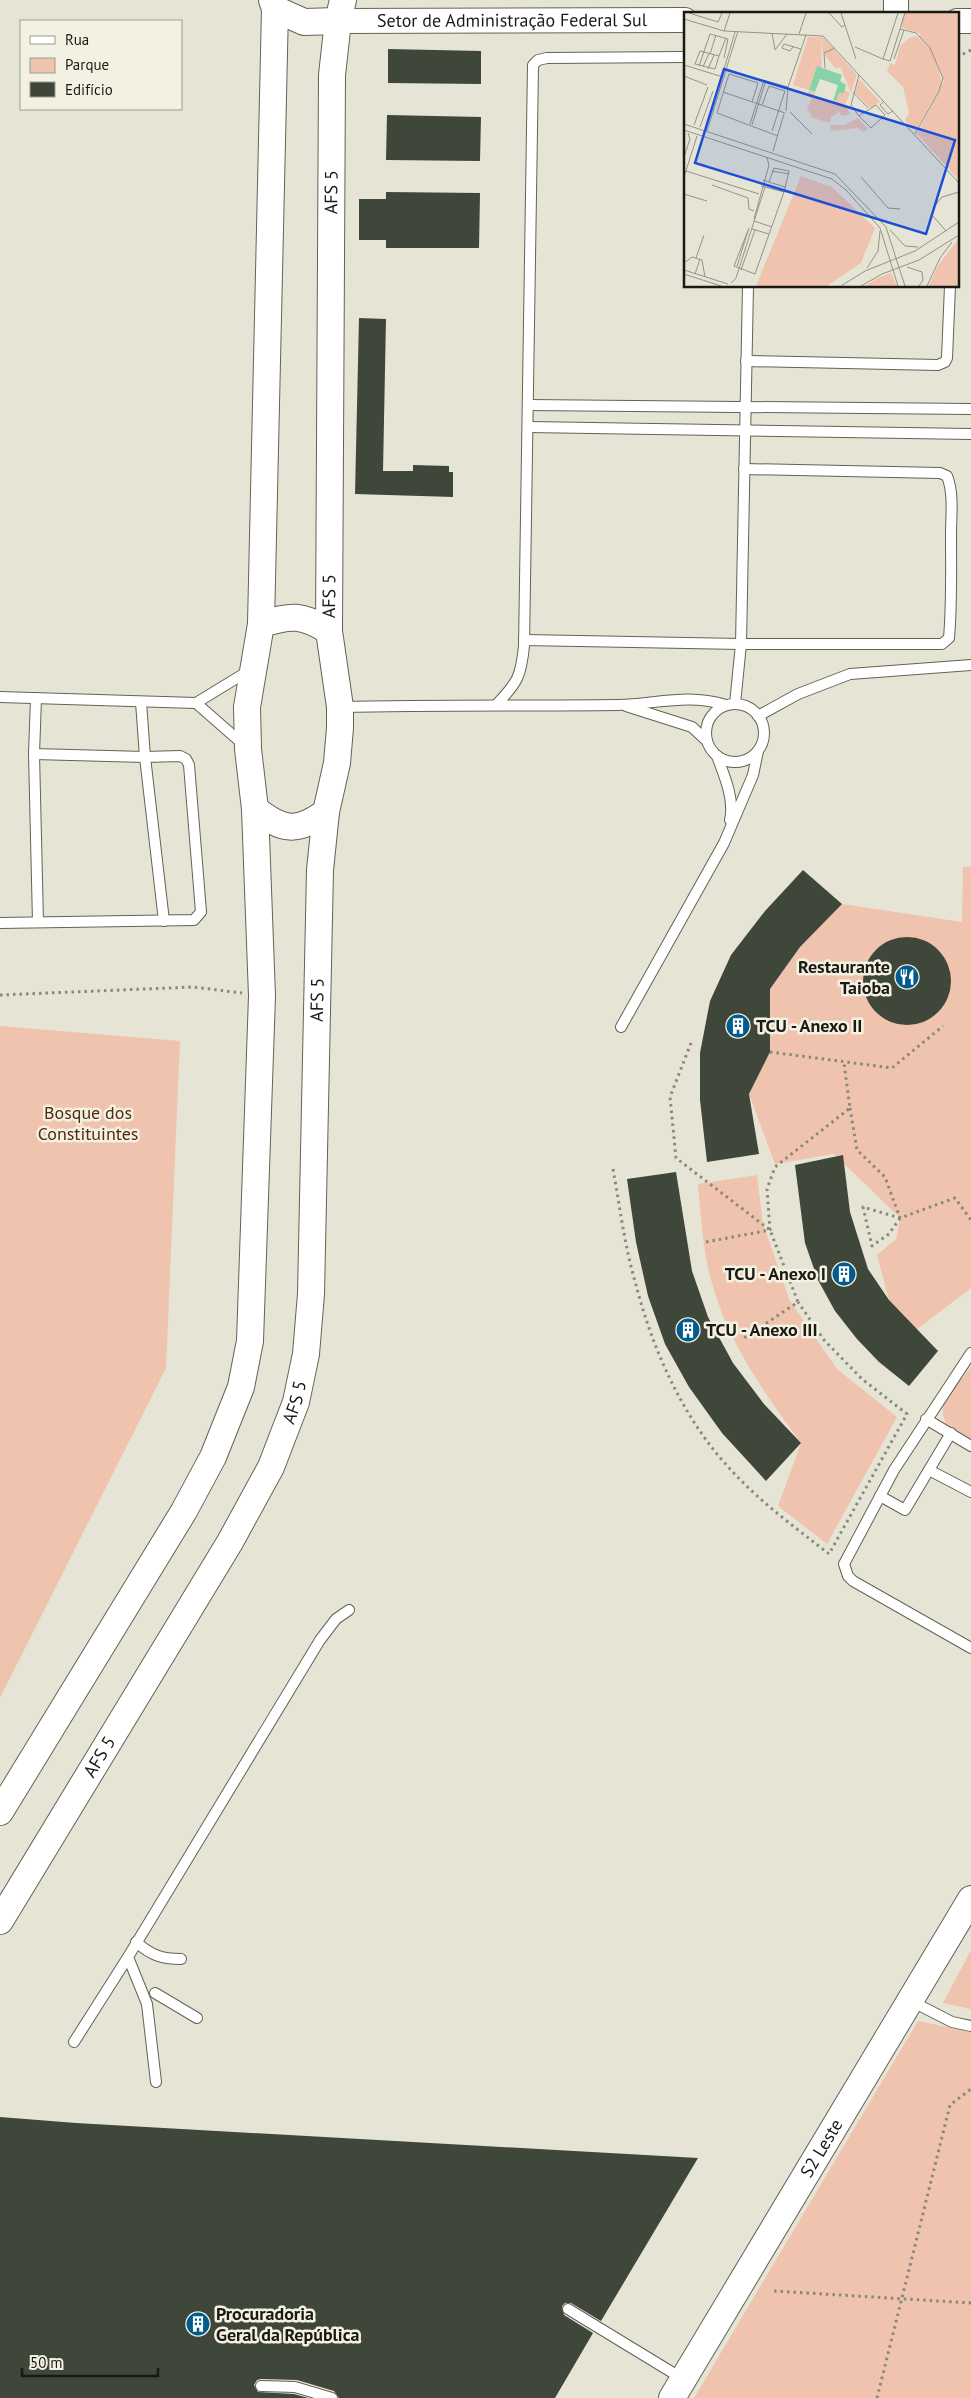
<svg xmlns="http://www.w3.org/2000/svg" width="971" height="2398" viewBox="0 0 971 2398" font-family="'PT Sans',sans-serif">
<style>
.green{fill:#efc3ae}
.building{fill:#3f463a}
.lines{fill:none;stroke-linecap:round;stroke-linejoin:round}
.service-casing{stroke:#646255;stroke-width:12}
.tertiary-casing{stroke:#646255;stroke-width:26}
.secondary-casing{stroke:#646255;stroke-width:28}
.path{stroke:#89887d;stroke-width:3;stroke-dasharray:2.5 4;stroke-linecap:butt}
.service{stroke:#fff;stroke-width:10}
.tertiary{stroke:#fff;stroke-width:24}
.secondary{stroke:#fff;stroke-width:26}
.labels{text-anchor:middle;stroke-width:5;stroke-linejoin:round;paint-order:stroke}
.street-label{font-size:18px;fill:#1a1914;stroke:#f3f2e2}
.poi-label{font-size:18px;font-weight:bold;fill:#1a1914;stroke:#f3f2e2;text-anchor:start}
.park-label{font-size:18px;fill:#552810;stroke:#f3f2e2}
.inset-road{fill:none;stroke:#949388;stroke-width:1}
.view{fill:#1d4ed8;fill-opacity:0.15;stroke:#1d4ed8;stroke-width:2.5}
.inset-edge{fill:none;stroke:#1a1914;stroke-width:2.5}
</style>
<rect width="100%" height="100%" fill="#e6e5d5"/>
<g class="green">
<polygon points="963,867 971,867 971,1288 916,1330 889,1300 877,1255 896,1239 900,1218 834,1154 775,1164 749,1094 770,1052 770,989 800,947 842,904 962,922"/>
<polygon points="0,1026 180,1041 166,1368 0,1698"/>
<path d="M757,1175L763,1224L790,1301L837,1369L897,1417L827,1544L778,1506L801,1443C767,1397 731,1347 714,1290C703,1256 701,1219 698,1184Z"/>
<polygon points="971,1367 971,1441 947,1427 943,1415 943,1402"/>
<polygon points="971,1950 971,2009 943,2003"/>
<polygon points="918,2021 971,2032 971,2398 694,2398"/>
</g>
<g class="building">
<polygon points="388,49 481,51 481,84 388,83"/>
<polygon points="387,115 481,117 480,161 386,160"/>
<polygon points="386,192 480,193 479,248 386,248 386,240 359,240 359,199 386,199"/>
<polygon points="359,318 386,319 383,471 413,471 413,465 449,466 449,472 453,472 453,497 355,494"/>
<polygon points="803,870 842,904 800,947 770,989 770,1052 749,1094 759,1154 707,1162 700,1100 700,1053 710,1001 731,955 765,911"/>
<circle cx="907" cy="981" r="44"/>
<polygon points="843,1155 850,1212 868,1269 889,1300 938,1351 909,1386 879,1362 857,1339 835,1311 818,1280 805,1243 795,1165"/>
<polygon points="676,1172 692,1271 708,1317 733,1363 764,1404 801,1443 766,1481 722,1433 689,1387 665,1344 648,1296 636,1242 627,1179"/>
<polygon points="0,2117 76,2123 698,2158 601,2321 571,2303 565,2303 562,2306 564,2315 593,2333 555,2398 339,2398 334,2391 297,2380 261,2379 257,2380 254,2385 258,2392 294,2394 308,2398 0,2398"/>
</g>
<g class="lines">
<defs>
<g id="service">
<polyline points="746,361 938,365 945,362 947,358 950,286"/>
<polyline points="528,405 971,409"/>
<polyline points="528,427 971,434"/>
<path d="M524,640L741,644H942L949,638C952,603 951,568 951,534C951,516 954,493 947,476L940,473L744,469"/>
<polyline points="0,697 196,703 250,670"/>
<polyline points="141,702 145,757 164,921"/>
<polyline points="196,703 244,745"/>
<path d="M497,704C518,682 521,676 524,646L533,65L538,60L547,58L685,57"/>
<polyline points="735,704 741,644 748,286"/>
<circle cx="735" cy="733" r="29"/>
<polyline points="626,706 692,727 707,741"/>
<path d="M341,707C433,705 525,706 618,705C657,704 687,693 726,705"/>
<polyline points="758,716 798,694 850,674 971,665"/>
<polyline points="34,754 38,922"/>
<path d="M717,756C724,775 735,800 730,820"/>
<polyline points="0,923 194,920 201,912 189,765 186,759 180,756 145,757 34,754 36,698"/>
<polyline points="621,1027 724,843 753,775 758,751"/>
<polyline points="971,1353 894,1470 844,1564 848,1576 853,1581 971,1648"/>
<polyline points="926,1419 971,1446"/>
<polyline points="929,1470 971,1492"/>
<polyline points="880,1496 905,1510 951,1433"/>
<path d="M136,1942C151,1955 161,1959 181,1959"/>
<polyline points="155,1993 197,2018"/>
<polyline points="911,2001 952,2022 971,2026"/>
<polyline points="74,2042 128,1957"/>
<polyline points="156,2082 147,2004 128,1957 320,1640 336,1619 349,1610"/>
<polyline points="568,2309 683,2379"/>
<polyline points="261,2386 295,2387 332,2398"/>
</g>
<g id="tertiary">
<polyline points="896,14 896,0"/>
<path id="s1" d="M338,21L685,20"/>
<polyline points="957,21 971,21"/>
</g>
<g id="secondary">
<polyline points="275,9 304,22 338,21"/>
<path d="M261,624C291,615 302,614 329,631"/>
<path d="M255,809C283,831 297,833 326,812"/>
<polyline points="0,1812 184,1511 213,1457 241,1387 250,1341 262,996 255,809 248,749 247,707 261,624 275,9 272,0"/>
<path id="s2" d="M0,1921L230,1542L271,1467L296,1402L306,1354L311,1294L320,870L326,812L337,763L340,728V707L329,631L332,75L338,21L343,0"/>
<path id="s3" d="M672,2398L971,1899"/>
</g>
</defs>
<use href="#service" class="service-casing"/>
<use href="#tertiary" class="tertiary-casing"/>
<use href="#secondary" class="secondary-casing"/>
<g class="path">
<polyline points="957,57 971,50"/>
<polyline points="0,995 193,987 242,993"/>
<polyline points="691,1043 670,1097 676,1158 770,1230 798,1302 744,1338"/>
<polyline points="770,1052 892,1068 943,1026"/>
<polyline points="850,1108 857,1150 885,1177 900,1218"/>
<path d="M613,1169C620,1208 625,1248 636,1285C653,1351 684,1420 731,1470C760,1502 796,1528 829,1554L907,1414L862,1379L824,1340L798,1302"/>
<polyline points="900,1218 889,1234 872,1246 863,1207 900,1218 955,1198 971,1220"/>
<polyline points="706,1242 770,1230 767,1189 775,1167 850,1108 844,1063"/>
<polyline points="774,2291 971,2303"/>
<polyline points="877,2398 950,2105 971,2089"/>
</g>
<use href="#service" class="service"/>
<use href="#tertiary" class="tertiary"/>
<use href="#secondary" class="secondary"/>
</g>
<defs>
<symbol id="restaurant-disc" viewBox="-11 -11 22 22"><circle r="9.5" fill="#025b8d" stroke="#f3f2e2"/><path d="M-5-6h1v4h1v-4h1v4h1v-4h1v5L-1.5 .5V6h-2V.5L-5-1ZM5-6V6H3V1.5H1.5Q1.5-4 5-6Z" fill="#fff"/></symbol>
<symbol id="building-disc" viewBox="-11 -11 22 22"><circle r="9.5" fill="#025b8d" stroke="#f3f2e2"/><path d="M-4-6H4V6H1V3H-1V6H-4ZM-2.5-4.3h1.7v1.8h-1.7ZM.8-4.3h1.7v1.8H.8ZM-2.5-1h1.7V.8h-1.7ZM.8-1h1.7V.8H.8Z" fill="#fff"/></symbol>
</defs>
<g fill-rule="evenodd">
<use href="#restaurant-disc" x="893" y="963" width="28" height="28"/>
<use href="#building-disc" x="724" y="1012" width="28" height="28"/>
<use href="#building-disc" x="830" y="1260" width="28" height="28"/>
<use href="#building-disc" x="674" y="1316" width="28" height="28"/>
<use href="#building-disc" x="184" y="2310" width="28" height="28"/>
</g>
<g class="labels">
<g class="street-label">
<text dy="6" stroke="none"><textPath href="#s1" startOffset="174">Setor de Administração Federal Sul</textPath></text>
<text dy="6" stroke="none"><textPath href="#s2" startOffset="1812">AFS 5</textPath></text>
<text dy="6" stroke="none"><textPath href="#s2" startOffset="1408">AFS 5</textPath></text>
<text dy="6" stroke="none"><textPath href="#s2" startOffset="1002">AFS 5</textPath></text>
<text dy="6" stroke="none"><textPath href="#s2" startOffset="598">AFS 5</textPath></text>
<text dy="6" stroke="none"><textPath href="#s2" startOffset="192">AFS 5</textPath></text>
<text dy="6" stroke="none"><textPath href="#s3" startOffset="291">S2 Leste</textPath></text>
</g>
<g class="poi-label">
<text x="890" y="973" text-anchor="end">Restaurante<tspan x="890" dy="21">Taioba</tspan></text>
<text x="756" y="1032">TCU - Anexo II</text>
<text x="826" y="1280" text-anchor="end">TCU - Anexo I</text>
<text x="706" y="1336">TCU - Anexo III</text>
<text x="216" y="2320">Procuradoria<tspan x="216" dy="21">Geral da República</tspan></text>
</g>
<g class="park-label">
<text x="88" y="1119">Bosque dos<tspan x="88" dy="21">Constituintes</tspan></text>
</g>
</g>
<g transform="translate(684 12)">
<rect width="275" height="275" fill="#e6e5d5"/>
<path d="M220,1H275V168L233,122L260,69L252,46L258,72L232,119L221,108L225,101L219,75L203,59L206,51L211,53L216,34L225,26L232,24L249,40L234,24L237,22L216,15ZM124,25H139L173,63L167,81L157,56H151L139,41L137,29L138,56L133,55L125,78L131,81L130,84L148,91L153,88L155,81H160L161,78L166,81L161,92L166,102L158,104L155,100L147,105L146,111L129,106L123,97L128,86L123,84L125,78L109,73ZM175,67L196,90L186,96L171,80ZM174,106L184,117L179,120L174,116L146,119L147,113H160ZM117,164L148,175L191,216L177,251L143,274H72ZM275,226V274H245L253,255ZM207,261L213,274H181L192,267Z" fill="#efc3ae"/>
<path d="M133,54L158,63L156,69L162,73L160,81H155L153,88L149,89L154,73L136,67L131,80L125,78Z" fill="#87d2a7"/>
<path class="inset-road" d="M5,1L34,10L38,1M145,1L158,15L161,13M157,1L172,47M0,7L40,19L139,24L275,171M216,17L232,21L246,36L259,66L255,79L231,122M40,19L46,1M88,21L91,38L103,22M115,22L122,1M109,35L106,39L98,36L100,32L117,37M171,35L199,47L214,1M16,39L35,44L31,57L11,52ZM26,42L32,23M35,44L42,26M199,47L206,49L221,1M210,47L220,18M0,53L39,65M15,54L26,22L44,27L40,46M19,55L25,41M141,56L140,41L151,36M24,57L30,43M42,58L104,75M175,63L167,93L175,104L187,116L201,103L192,93L175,104M0,64L23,73M38,64L51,20M39,80L101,101M169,80L184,96M200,89L196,93L204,102L209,99M68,90L74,71L45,62L33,101L94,124M78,93L85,74L101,79L88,119M102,99L104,75L122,23M106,100L128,122M0,112L151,162L202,215M66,112L80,68M10,113L24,75M68,113L82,68M16,115L29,79M0,118L148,167L162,178L196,216M23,119L54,19M89,139L100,102M0,145L6,127L4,121M2,159L75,182M88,159L105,162M0,165L13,124M177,165L204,196L216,197M79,168L85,170L90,156L105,159L100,180M85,170L101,175M28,173L64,186L65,197L70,199M0,182L23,189M249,196L258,185L275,180M249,204L262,219M70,207L85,153L83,146M70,209L88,215M202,215L221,274M65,216L50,254L71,262L100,180L77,174M196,216L214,274M68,217L85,222M206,218L221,234L234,235M12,246L20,223M0,251L8,245L18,248L21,265M53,254L64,219M223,255L238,260L239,268L235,274M183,256L194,239L196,219M0,258L44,272M57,258L71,218M0,262L37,274M11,262L16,247M47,271L52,266L81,175M157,274L181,259L231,239L275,210M177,274L198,262L235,248L275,223M243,274L256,246L268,230"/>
<path class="view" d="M40,57L271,128L242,222L11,151Z"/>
<rect width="275" height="275" class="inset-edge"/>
</g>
<rect x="20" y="20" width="162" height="90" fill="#f3f2e2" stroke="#9c9b90"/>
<rect x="30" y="36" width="25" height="8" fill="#ffffff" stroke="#9c9b90"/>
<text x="65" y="45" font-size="15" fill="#1a1914">Rua</text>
<rect x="30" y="58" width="25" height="15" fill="#efc3ae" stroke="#9c9b90"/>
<text x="65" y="70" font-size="15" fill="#1a1914">Parque</text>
<rect x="30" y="82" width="25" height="15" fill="#3f463a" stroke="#9c9b90"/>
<text x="65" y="95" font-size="15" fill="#1a1914">Edifício</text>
<path d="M22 2368v8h136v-8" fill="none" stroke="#1a1914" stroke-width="2.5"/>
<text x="30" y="2368" font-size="15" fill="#1a1914" stroke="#f3f2e2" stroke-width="4" paint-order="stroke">50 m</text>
</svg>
